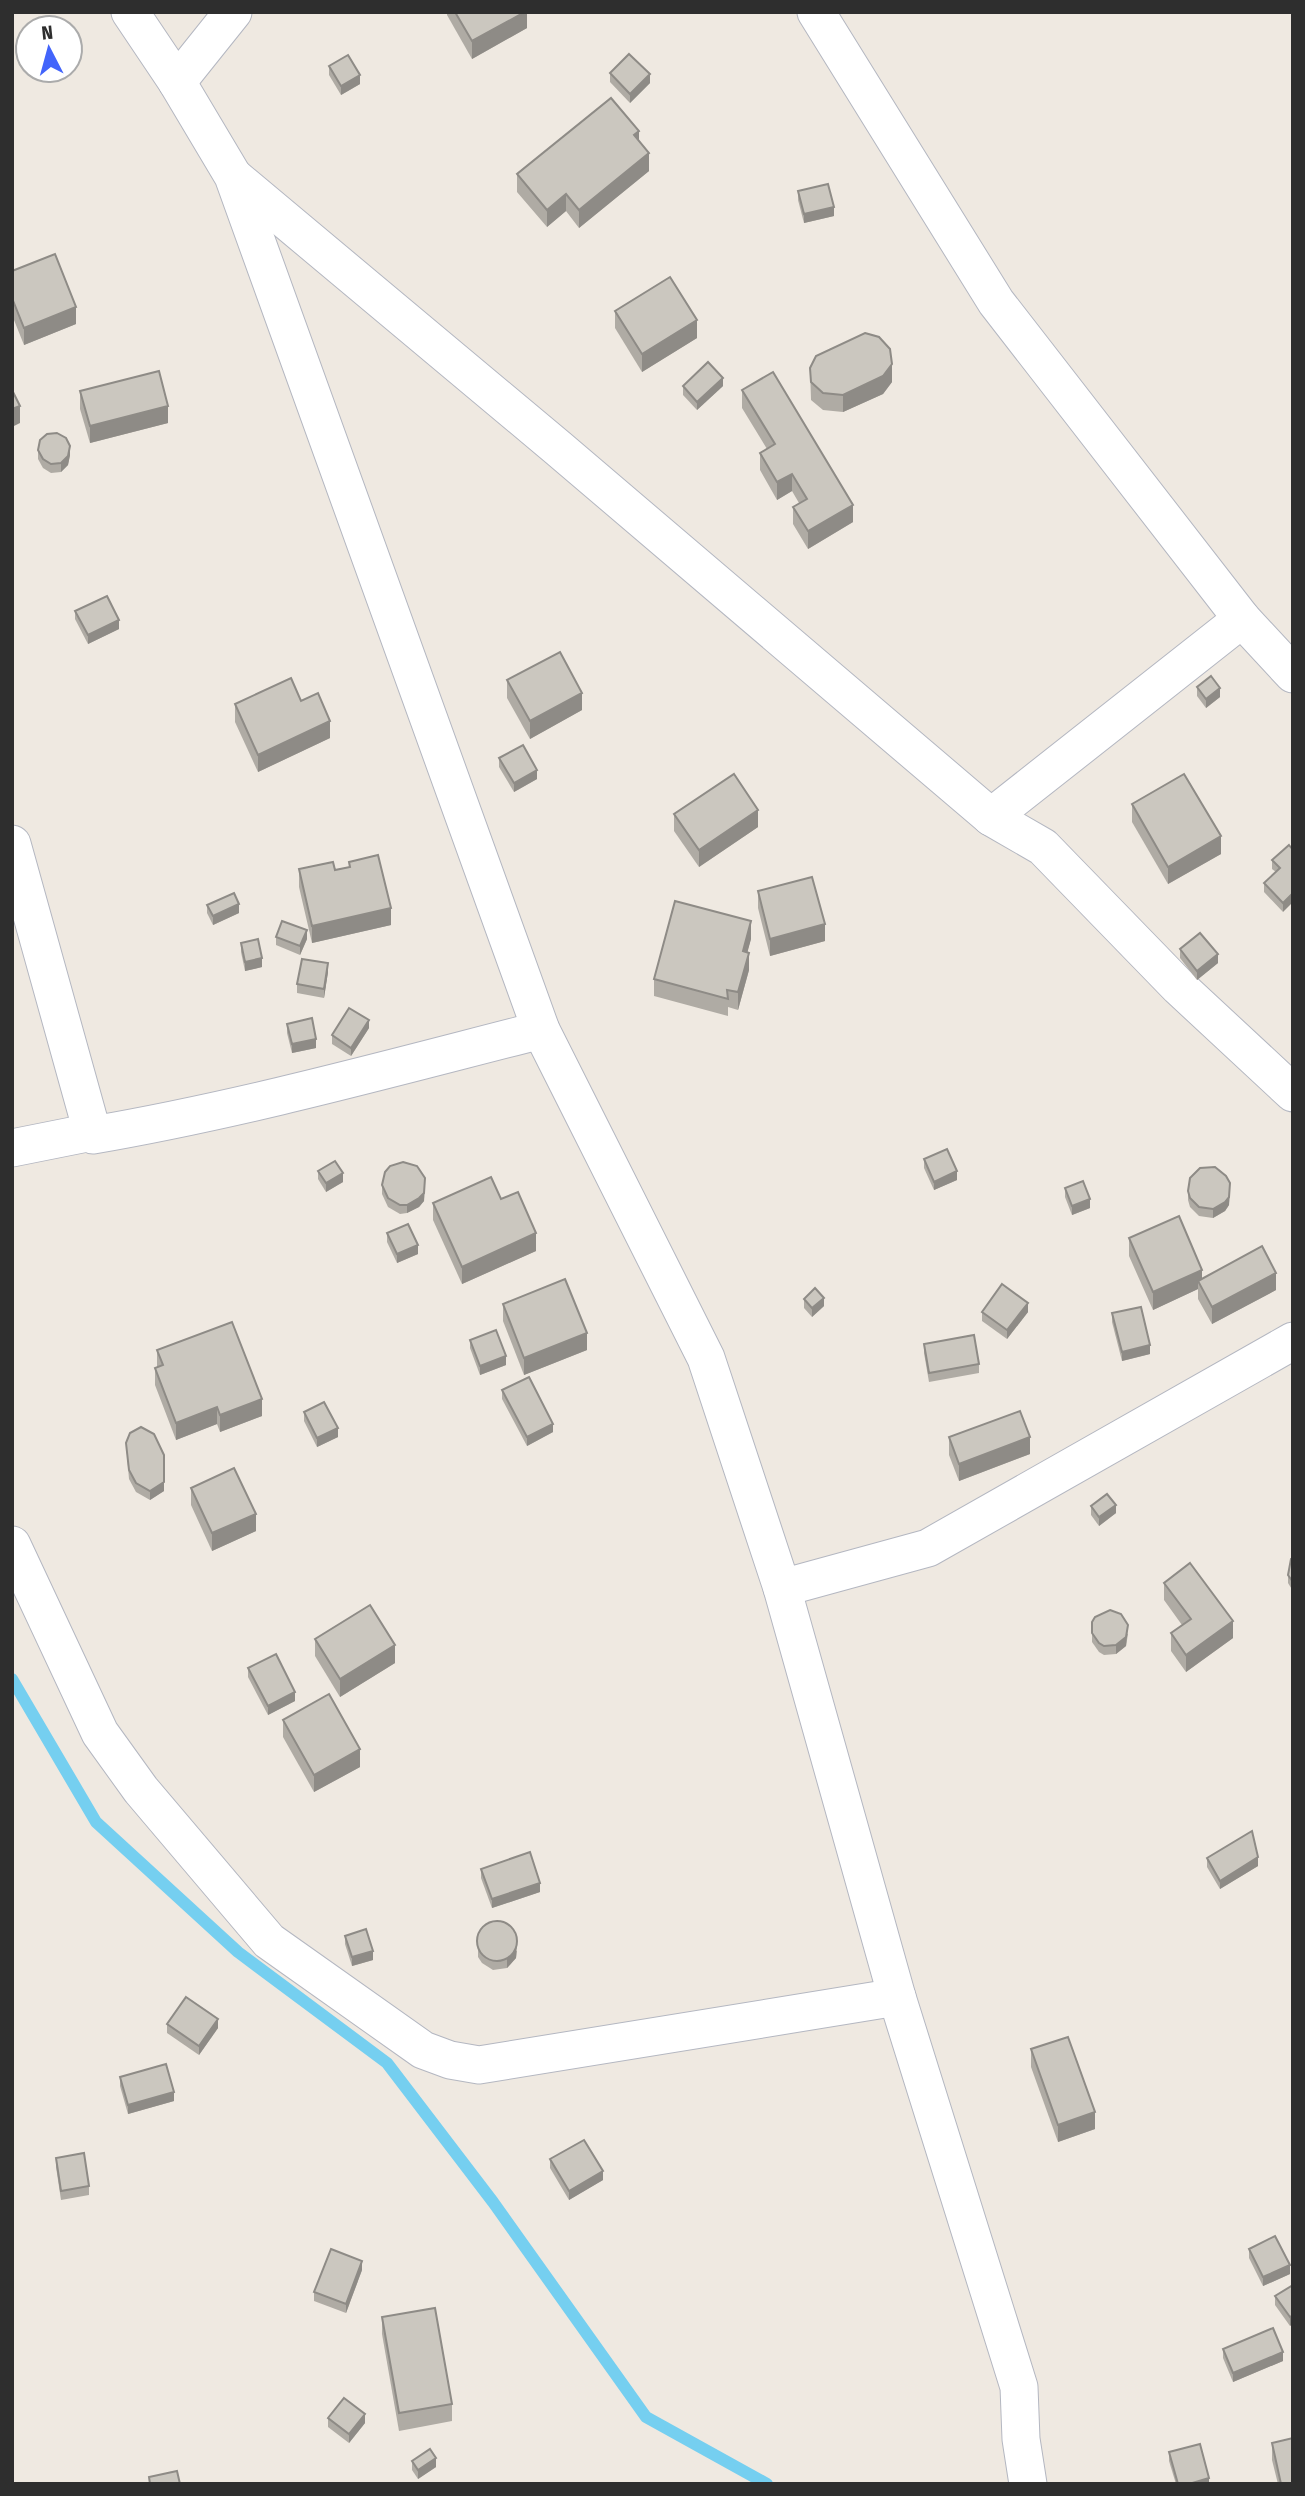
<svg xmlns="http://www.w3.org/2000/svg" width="1305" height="2496" viewBox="0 0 1305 2496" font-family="'Fira Sans Condensed',sans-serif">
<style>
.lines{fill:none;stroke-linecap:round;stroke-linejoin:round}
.stream{stroke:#75cff0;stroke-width:12}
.minor-casing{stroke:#b4b7c1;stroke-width:39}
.minor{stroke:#fff;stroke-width:37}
.wall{fill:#afaba4}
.shaded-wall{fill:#8e8b86}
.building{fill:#cbc7bf;stroke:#8e8b86;stroke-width:2}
</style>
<rect width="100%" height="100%" fill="#efe9e1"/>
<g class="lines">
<polyline class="stream" points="12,1679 96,1822 238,1952 387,2063 493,2202 646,2417 767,2484"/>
<defs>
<g id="minor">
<polyline points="130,12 177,82 233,176 541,1030 706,1358 782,1588 897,1997 1019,2387 1021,2439 1028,2484"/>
<polyline points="816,12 996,302 1242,619"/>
<polyline points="177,82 233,12"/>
<polyline points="234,177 558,448 991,817 1043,847 1179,987 1293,1093"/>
<polyline points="991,817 1242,619 1293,674"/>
<path d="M12,844L93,1135C244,1109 392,1068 541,1030"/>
<polyline points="12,1148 92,1132"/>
<polyline points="12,1545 100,1733 141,1790 269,1941 423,2050 450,2060 479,2065 897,1997"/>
<polyline points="782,1588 928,1548 1293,1341"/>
</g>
</defs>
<use href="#minor" class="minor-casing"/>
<use href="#minor" class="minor"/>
</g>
<g class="wall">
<polygon points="447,12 527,12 527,28 472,59 447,15"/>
<polygon points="329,66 360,84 341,95 329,75"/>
<polygon points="610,73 650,83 630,103 610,82"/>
<polygon points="639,142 649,171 579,228 566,211 547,227 517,192 517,174"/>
<polygon points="798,191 834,216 804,223 798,200"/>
<polygon points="12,271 76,324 24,345 12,315"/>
<polygon points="615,311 697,338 642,372 615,328"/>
<polygon points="810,368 892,382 883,394 843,412 823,410 811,400"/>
<polygon points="683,386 723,386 697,410 683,395"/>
<polygon points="742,390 853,522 808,549 793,524 793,507 799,503 792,491 777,500 760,470 760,453 767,449 742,408"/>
<polygon points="80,391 168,423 90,443 80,409"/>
<polygon points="38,450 70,455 68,465 61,472 51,473 43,468 38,459"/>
<polygon points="75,611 119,629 88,644 75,619"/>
<polygon points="507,680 582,710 530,739 507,698"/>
<polygon points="1197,687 1220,697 1206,708 1197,696"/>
<polygon points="301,701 330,738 258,772 235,722 235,704"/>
<polygon points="499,758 537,779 514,792 499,767"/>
<polygon points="1132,804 1221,854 1168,884 1132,822"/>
<polygon points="674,814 758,827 699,867 674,831"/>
<polygon points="1293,850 1283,912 1264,892 1264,883 1276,872 1272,869 1272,860"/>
<polygon points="349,862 391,925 312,943 299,887 299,869 335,870 349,867"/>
<polygon points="758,891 825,941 770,956 758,908"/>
<polygon points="207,905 239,913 213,925 207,913"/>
<polygon points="276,937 307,939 300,955 276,945"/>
<polygon points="751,939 747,952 749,970 738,1010 728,1007 728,1016 654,996 654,979"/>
<polygon points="241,943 262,967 245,971 241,952"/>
<polygon points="1180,949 1218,963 1197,980 1180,958"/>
<polygon points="328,972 324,998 297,993 297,984"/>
<polygon points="287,1024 316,1048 292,1053 287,1033"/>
<polygon points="369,1028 351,1056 332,1044 332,1035"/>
<polygon points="924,1159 957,1180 934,1190 924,1168"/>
<polygon points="318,1171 343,1182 326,1192 318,1179"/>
<polygon points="382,1185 425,1187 424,1201 419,1207 407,1213 400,1214 388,1207 382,1194"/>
<polygon points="1065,1188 1090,1208 1072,1215 1065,1197"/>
<polygon points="1188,1191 1230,1192 1229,1205 1225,1211 1213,1218 1199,1216 1190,1207 1188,1200"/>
<polygon points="501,1199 536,1251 462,1284 433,1220 433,1203"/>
<polygon points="387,1233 418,1254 397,1263 387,1242"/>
<polygon points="1129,1238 1202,1279 1276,1290 1212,1324 1198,1299 1198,1289 1153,1310 1129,1256"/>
<polygon points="804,1299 824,1306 812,1317 804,1308"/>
<polygon points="503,1304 587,1350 524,1375 503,1321"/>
<polygon points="982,1312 1028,1312 1007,1339 982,1321"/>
<polygon points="1112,1313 1150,1354 1122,1361 1112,1322"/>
<polygon points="470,1340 506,1365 480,1375 470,1348"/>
<polygon points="924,1344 979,1364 979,1373 929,1382 924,1353"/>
<polygon points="157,1350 262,1416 220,1432 217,1424 176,1440 155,1385 155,1368 157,1367"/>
<polygon points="502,1390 553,1432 527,1446 502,1399"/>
<polygon points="304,1412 338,1437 317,1447 304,1421"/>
<polygon points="949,1437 1030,1454 959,1481 949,1455"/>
<polygon points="126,1443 164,1491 150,1500 136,1492 129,1479"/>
<polygon points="191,1488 256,1531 212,1551 191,1505"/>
<polygon points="1091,1506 1116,1513 1099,1526 1091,1515"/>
<polygon points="1293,1558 1293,1591 1288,1583 1288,1575"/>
<polygon points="1164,1583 1233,1638 1186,1672 1171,1651 1171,1633 1182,1625 1164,1600"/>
<polygon points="1092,1622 1128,1634 1126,1646 1116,1654 1104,1655 1099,1652 1092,1642"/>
<polygon points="315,1639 395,1663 340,1697 315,1656"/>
<polygon points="248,1668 295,1701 268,1715 248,1677"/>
<polygon points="283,1720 360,1767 314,1792 283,1737"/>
<polygon points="1207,1858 1258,1866 1220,1889 1207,1867"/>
<polygon points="481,1869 540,1892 492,1908 481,1878"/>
<polygon points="478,1935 517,1951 516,1958 507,1968 493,1970 482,1963 478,1957"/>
<polygon points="345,1936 373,1960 352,1966 345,1944"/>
<polygon points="167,2024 218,2028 199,2055 167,2033"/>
<polygon points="1031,2049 1095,2129 1058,2142 1031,2067"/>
<polygon points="120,2077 174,2101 128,2114 120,2086"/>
<polygon points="56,2158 89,2186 89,2195 61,2200 56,2167"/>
<polygon points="550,2159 603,2180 569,2200 550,2168"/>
<polygon points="1249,2249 1290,2274 1263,2286 1249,2258"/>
<polygon points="362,2270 346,2313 314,2301 314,2292"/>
<polygon points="1293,2285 1290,2326 1275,2305 1275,2296"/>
<polygon points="382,2317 452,2404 452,2421 399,2431 382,2334"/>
<polygon points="1223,2349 1283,2361 1233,2382 1223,2358"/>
<polygon points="328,2418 365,2423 349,2443 328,2427"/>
<polygon points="1272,2443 1293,2484 1278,2484 1272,2460"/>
<polygon points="1169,2452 1209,2484 1176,2484 1169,2461"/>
<polygon points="412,2461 436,2467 418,2479 412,2470"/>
</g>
<g class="shaded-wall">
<polygon points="525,12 527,12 527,28 472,59 472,41"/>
<polygon points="650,74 650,83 630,103 630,94"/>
<polygon points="360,75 360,84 341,95 341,86"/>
<polygon points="639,131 639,148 634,135"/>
<polygon points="649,153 649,171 579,228 579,210"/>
<polygon points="14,191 14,200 12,200 12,192"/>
<polygon points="566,194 566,211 547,227 547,210"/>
<polygon points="834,207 834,216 804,223 804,214"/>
<polygon points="76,307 76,324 24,345 24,328"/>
<polygon points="697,320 697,338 642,372 642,354"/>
<polygon points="892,364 892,382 883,394 843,412 843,395"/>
<polygon points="723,378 723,386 697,410 697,402"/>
<polygon points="20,406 20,423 12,427 12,409"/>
<polygon points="168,406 168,423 90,443 90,426"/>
<polygon points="70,446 70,455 68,465 61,472 61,463"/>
<polygon points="792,474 792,491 777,500 777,482"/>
<polygon points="853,505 853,522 808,549 808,531"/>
<polygon points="119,620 119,629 88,644 88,635"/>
<polygon points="1220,688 1220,697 1206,708 1206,699"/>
<polygon points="582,693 582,710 530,739 530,721"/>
<polygon points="330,721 330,738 258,772 258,755"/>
<polygon points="537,770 537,779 514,792 514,783"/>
<polygon points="758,810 758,827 699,867 699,850"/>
<polygon points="1221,836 1221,854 1168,884 1168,867"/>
<polygon points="1293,893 1293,902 1283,912 1283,903"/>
<polygon points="239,904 239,913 213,925 213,916"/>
<polygon points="391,908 391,925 312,943 312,926"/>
<polygon points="751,921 751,939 743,969 743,951"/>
<polygon points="825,924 825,941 770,956 770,939"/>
<polygon points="307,930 307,939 300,955 300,946"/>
<polygon points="749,953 749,970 738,1010 738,992"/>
<polygon points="1218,954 1218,963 1197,980 1197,971"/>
<polygon points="262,958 262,967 245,971 245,962"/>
<polygon points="328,963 328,972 324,998 324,989"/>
<polygon points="369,1020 369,1028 351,1056 351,1048"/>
<polygon points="316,1039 316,1048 292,1053 292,1044"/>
<polygon points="957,1171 957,1180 934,1190 934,1182"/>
<polygon points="343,1173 343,1182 326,1192 326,1183"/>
<polygon points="425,1178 424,1201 419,1207 407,1213 407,1205"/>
<polygon points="1230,1183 1229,1205 1225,1211 1213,1218 1213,1209"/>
<polygon points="1090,1199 1090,1208 1072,1215 1072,1206"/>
<polygon points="536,1233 536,1251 462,1284 462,1267"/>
<polygon points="418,1245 418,1254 397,1263 397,1254"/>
<polygon points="1202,1270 1202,1287 1198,1281 1198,1289 1153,1310 1153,1292"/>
<polygon points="1276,1273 1276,1290 1212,1324 1212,1307"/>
<polygon points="824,1298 824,1306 812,1317 812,1308"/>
<polygon points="1028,1303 1028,1312 1007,1339 1007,1330"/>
<polygon points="587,1333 587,1350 524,1375 524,1358"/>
<polygon points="1150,1345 1150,1354 1122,1361 1122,1352"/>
<polygon points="506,1356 506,1365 480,1375 480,1366"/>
<polygon points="262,1399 262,1416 220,1432 220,1415"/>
<polygon points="217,1407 217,1424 176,1440 176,1423"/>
<polygon points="553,1424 553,1432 527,1446 527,1437"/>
<polygon points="338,1428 338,1437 317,1447 317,1438"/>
<polygon points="1030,1437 1030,1454 959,1481 959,1464"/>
<polygon points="164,1482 164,1491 150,1500 150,1491"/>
<polygon points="1116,1505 1116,1513 1099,1526 1099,1517"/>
<polygon points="256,1514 256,1531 212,1551 212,1533"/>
<polygon points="1233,1621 1233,1638 1186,1672 1186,1655"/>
<polygon points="1128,1625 1126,1646 1116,1654 1116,1645"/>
<polygon points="395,1645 395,1663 340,1697 340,1679"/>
<polygon points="295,1692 295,1701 268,1715 268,1706"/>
<polygon points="360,1749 360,1767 314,1792 314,1775"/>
<polygon points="1258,1857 1258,1866 1220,1889 1220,1881"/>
<polygon points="540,1883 540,1892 492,1908 492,1899"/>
<polygon points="517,1942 516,1958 507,1968 507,1959"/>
<polygon points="373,1951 373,1960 352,1966 352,1957"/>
<polygon points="218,2019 218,2028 199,2055 199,2046"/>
<polygon points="174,2092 174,2101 128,2114 128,2105"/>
<polygon points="1095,2112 1095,2129 1058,2142 1058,2125"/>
<polygon points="603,2171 603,2180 569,2200 569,2191"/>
<polygon points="362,2261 362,2270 346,2313 346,2304"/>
<polygon points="1290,2265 1290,2274 1263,2286 1263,2277"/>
<polygon points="1293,2315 1293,2324 1290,2326 1290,2317"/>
<polygon points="1283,2352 1283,2361 1233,2382 1233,2373"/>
<polygon points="365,2414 365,2423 349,2443 349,2434"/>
<polygon points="436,2458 436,2467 418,2479 418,2470"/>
<polygon points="1209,2478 1209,2484 1189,2484"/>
</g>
<g class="building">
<polygon points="455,12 525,12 472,41"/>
<polygon points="629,54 650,74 630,94 610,73"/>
<polygon points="348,55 360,75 341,86 329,66"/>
<polygon points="611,98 639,131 634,135 649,153 579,210 566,194 547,210 517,174"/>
<polygon points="828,184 834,207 804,214 798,191"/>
<polygon points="55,254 76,307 24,328 12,298 12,271"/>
<polygon points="670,277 697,320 642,354 615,311"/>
<polygon points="865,333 879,337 890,349 892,364 883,376 843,395 823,393 811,382 810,368 816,356"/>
<polygon points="708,362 723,378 697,402 683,386"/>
<polygon points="159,371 168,406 90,426 80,391"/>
<polygon points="773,372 853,505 808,531 793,507 807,499 792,474 777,482 760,453 775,444 742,390"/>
<polygon points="12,390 20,406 12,409"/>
<polygon points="57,433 66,438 70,446 68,456 61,463 51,464 43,459 38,450 40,440 47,434"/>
<polygon points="107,596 119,620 88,635 75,611"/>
<polygon points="560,652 582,693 530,721 507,680"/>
<polygon points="1211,676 1220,688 1206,699 1197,687"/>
<polygon points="291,678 301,701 318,693 330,721 258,755 235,704"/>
<polygon points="523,745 537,770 514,783 499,758"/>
<polygon points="734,774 758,810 699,850 674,814"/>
<polygon points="1184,774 1221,836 1168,867 1132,804"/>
<polygon points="1289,845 1293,850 1293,893 1283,903 1264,883 1280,868 1272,860"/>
<polygon points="378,855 391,908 312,926 299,869 333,862 335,870 350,867 349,862"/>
<polygon points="812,877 825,924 770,939 758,891"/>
<polygon points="234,893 239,904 213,916 207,905"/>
<polygon points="675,901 751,921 743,951 749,953 738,992 727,990 728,999 654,979"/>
<polygon points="282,921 307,930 300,946 276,937"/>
<polygon points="1200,933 1218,954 1197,971 1180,949"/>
<polygon points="258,939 262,958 245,962 241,943"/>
<polygon points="302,959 328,963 324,989 297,984"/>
<polygon points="349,1008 369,1020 351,1048 332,1035"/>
<polygon points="312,1018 316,1039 292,1044 287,1024"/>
<polygon points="947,1149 957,1171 934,1182 924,1159"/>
<polygon points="335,1161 343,1173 326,1183 318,1171"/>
<polygon points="403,1162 417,1166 425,1178 424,1193 419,1198 407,1205 400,1205 388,1198 382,1185 385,1172 390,1166"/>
<polygon points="1215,1167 1226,1176 1230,1183 1229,1197 1225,1202 1213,1209 1199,1207 1190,1198 1188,1191 1190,1178 1200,1168"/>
<polygon points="491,1177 501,1199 518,1192 536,1233 462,1267 433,1203"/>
<polygon points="1083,1181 1090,1199 1072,1206 1065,1188"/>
<polygon points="1179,1216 1202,1270 1153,1292 1129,1238"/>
<polygon points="408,1224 418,1245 397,1254 387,1233"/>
<polygon points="1262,1246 1276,1273 1212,1307 1198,1281"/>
<polygon points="565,1279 587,1333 524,1358 503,1304"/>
<polygon points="1002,1284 1028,1303 1007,1330 982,1312"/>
<polygon points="815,1288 824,1298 812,1308 804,1299"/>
<polygon points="1141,1307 1150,1345 1122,1352 1112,1313"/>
<polygon points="232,1322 262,1399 220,1415 217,1407 176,1423 155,1368 163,1365 157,1350"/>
<polygon points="496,1330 506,1356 480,1366 470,1340"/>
<polygon points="974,1335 979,1364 929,1373 924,1344"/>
<polygon points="529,1377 553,1424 527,1437 502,1390"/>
<polygon points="324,1402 338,1428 317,1438 304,1412"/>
<polygon points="1020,1411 1030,1437 959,1464 949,1437"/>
<polygon points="141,1427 154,1434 164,1455 164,1482 150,1491 136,1483 129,1470 126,1443 130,1433"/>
<polygon points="234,1468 256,1514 212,1533 191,1488"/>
<polygon points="1107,1494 1116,1505 1099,1517 1091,1506"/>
<polygon points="1293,1558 1293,1582 1288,1575 1291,1559"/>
<polygon points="1190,1563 1233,1621 1186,1655 1171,1633 1191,1619 1164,1583"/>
<polygon points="370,1605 395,1645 340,1679 315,1639"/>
<polygon points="1110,1610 1121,1614 1128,1625 1126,1637 1116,1645 1104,1646 1099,1643 1092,1633 1092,1622 1095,1617"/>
<polygon points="276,1654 295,1692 268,1706 248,1668"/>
<polygon points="329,1694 360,1749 314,1775 283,1720"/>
<polygon points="1252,1831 1258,1857 1220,1881 1207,1858"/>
<polygon points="530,1852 540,1883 492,1899 481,1869"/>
<circle cx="497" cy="1941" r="20"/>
<polygon points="366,1929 373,1951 352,1957 345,1936"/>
<polygon points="186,1997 218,2019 199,2046 167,2024"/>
<polygon points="1068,2037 1095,2112 1058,2125 1031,2049"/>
<polygon points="166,2064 174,2092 128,2105 120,2077"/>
<polygon points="584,2140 603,2171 569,2191 550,2159"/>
<polygon points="84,2153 89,2186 61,2191 56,2158"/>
<polygon points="1275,2236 1290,2265 1263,2277 1249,2249"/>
<polygon points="331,2249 362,2261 346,2304 314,2292"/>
<polygon points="1293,2285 1293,2315 1290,2317 1275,2296"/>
<polygon points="435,2308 452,2404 399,2413 382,2317"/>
<polygon points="1273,2328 1283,2352 1233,2373 1223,2349"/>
<polygon points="344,2398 365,2414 349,2434 328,2418"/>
<polygon points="1293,2438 1293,2484 1281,2484 1272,2443"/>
<polygon points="1200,2444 1209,2478 1189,2484 1178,2484 1169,2452"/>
<polygon points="430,2449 436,2458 418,2470 412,2461"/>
<polygon points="177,2471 180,2484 150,2484 149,2477"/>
</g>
<rect width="1305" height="2496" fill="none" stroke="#2e2e2e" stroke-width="28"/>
<g transform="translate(49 49) rotate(354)"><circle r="33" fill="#ffffff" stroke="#ababab" stroke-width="2"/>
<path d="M0-5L12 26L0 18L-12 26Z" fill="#4264fb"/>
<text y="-10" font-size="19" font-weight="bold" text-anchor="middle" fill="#2e2e2e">N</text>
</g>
</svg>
